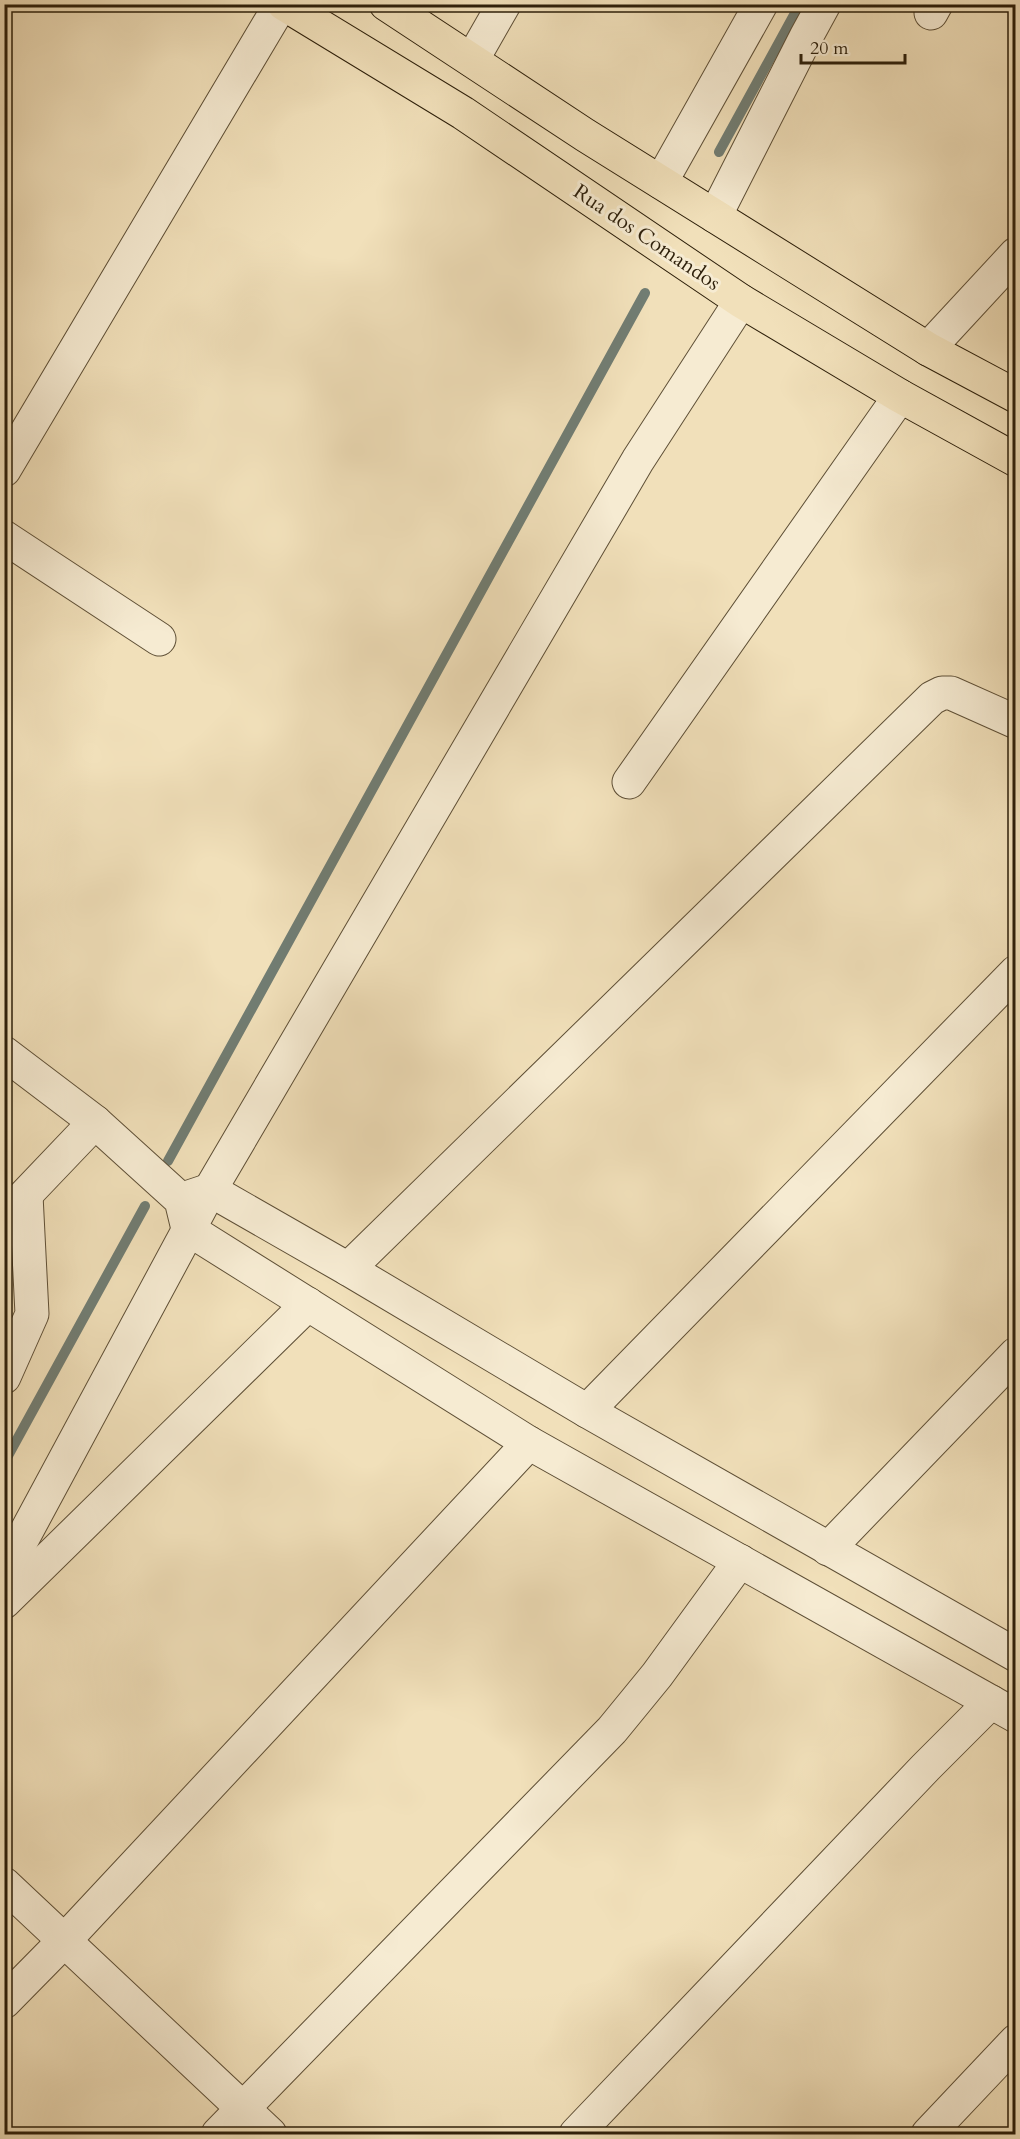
<svg xmlns="http://www.w3.org/2000/svg" width="1020" height="2139" viewBox="0 0 1020 2139" font-family="Cardo,serif">
<style>
.lines{fill:none;stroke-linecap:round;stroke-linejoin:round}
.stream{stroke:#717d73;stroke-width:10}
.minor-casing{stroke:#5e4f36;stroke-width:35}
.major-casing{stroke:#2d1f0a;stroke-width:35}
.minor{stroke:#f6ebd2;stroke-width:33}
.major{stroke:#f1e0ba;stroke-width:33}
.labels{text-anchor:middle;stroke-width:6;stroke-linejoin:round;paint-order:stroke}
.street-label{font-size:21px;fill:#2d1f0a;stroke:#f6ebd2}
</style>
<rect width="100%" height="100%" fill="#f1e0ba"/>
<filter id="stains"><feTurbulence type="fractalNoise" baseFrequency=".00333" numOctaves="4"/><feColorMatrix values="0 0 0 0 .2 0 0 0 0 .09 0 0 0 0 .02 0 0 0 .5 -.17"/></filter>
<radialGradient id="worn" r=".72"><stop offset=".6" stop-color="#630" stop-opacity="0"/><stop offset="1" stop-color="#630" stop-opacity=".3"/></radialGradient>
<g class="lines">
<g class="stream">
<polyline points="719,152 800,4"/>
<polyline points="168,1161 645,293"/>
<polyline points="4,1463 145,1206"/>
</g>
<defs>
<g id="minor">
<polyline points="931,13 936,4"/>
<polyline points="472,60 504,4"/>
<polyline points="661,182 761,4"/>
<polyline points="715,216 806,37 824,4"/>
<polyline points="928,349 1016,254"/>
<polyline points="4,470 281,4"/>
<polyline points="4,537 159,639"/>
<polyline points="629,782 900,396"/>
<polyline points="4,1053 95,1122 181,1200 188,1229 529,1443 1016,1716"/>
<polyline points="189,1197 210,1190 348,1269 587,1411 1016,1655"/>
<polyline points="11,1210 95,1122"/>
<polyline points="348,1269 932,698 942,693 951,693 1016,722"/>
<polyline points="4,1377 32,1314 26,1195"/>
<polyline points="587,1411 1016,972"/>
<polyline points="828,1549 1016,1354"/>
<polyline points="4,1573 210,1190 638,460 741,301"/>
<polyline points="4,1602 308,1304"/>
<polyline points="4,1884 270,2134"/>
<polyline points="4,2002 64,1941 529,1443"/>
<polyline points="218,2134 612,1730 657,1675 740,1561"/>
<polyline points="576,2134 926,1767 991,1702"/>
<polyline points="928,2134 1016,2041"/>
</g>
<g id="major">
<polyline points="284,4 463,113 741,301 900,396 1016,460"/>
<polyline points="386,4 585,135 928,349 1016,396"/>
</g>
</defs>
<use href="#minor" class="minor-casing"/>
<use href="#major" class="major-casing"/>
<use href="#minor" class="minor"/>
<use href="#major" class="major"/>
</g>
<g class="labels">
<g class="street-label">
<text transform="translate(647 237) rotate(34)" y="7">Rua dos Comandos</text>
</g>
</g>
<rect width="1020" height="2139" fill="none" stroke="#f1e0ba" stroke-width="24"/>
<rect x="6" y="6" width="1008" height="2127" fill="none" stroke="#2d1f0a" stroke-width="3"/>
<rect x="12" y="12" width="996" height="2115" fill="none" stroke="#2d1f0a" stroke-width="1.5"/>
<path d="M801 54v9h104v-9" fill="none" stroke="#2d1f0a" stroke-width="3"/>
<text x="810" y="54" font-size="18" fill="#2d1f0a" stroke="#f6ebd2" stroke-width="4.5" paint-order="stroke">20 m</text>
<rect width="100%" height="100%" filter="url(#stains)"/>
<rect width="100%" height="100%" fill="url(#worn)"/>
</svg>
